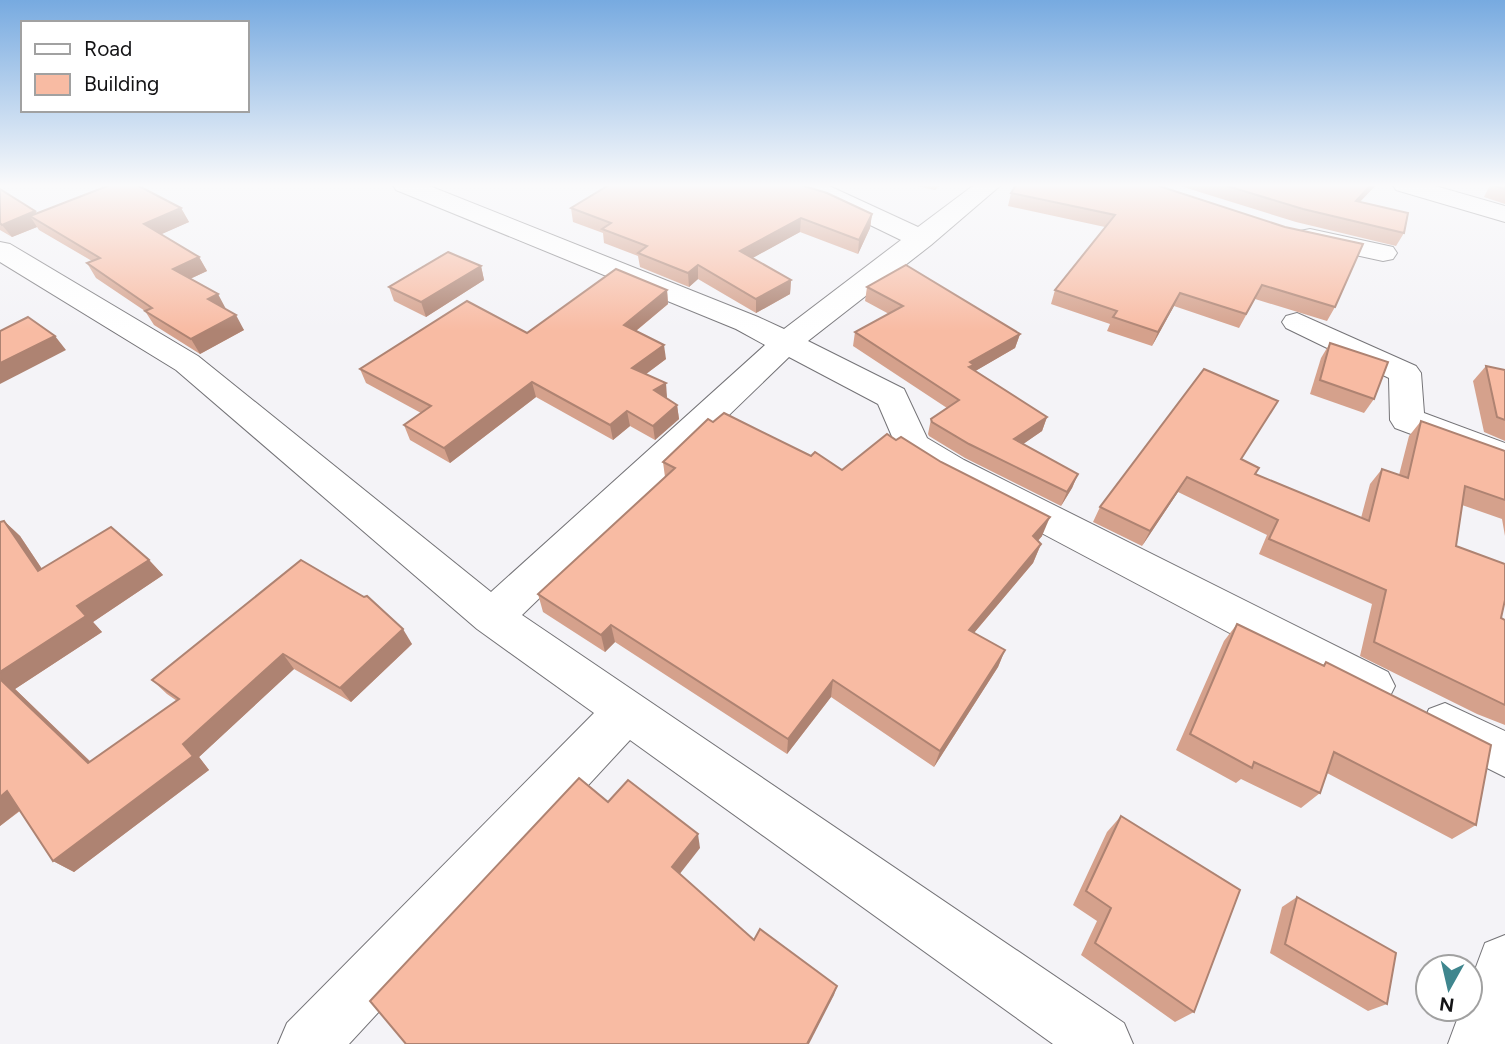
<svg xmlns="http://www.w3.org/2000/svg" width="1505" height="1044" viewBox="0 0 1505 1044" font-family="Figtree,sans-serif">
<style>
.lines{fill:none;stroke-linecap:round;stroke-linejoin:round}
.minor-casing{stroke:#747377;stroke-width:2}
.minor{fill:#fff;fill-rule:evenodd}
.wall{fill:#d5a18c}
.shaded-wall{fill:#ae8372}
.building{fill:#f8bba3;stroke:#ae8372;stroke-width:2}
</style>
<rect width="100%" height="100%" fill="#f4f3f7"/>
<g class="lines">
<defs>
<g id="minor">
<polygon points="393,185 427,185 758,317 784,329 901,240 798,190 795,185 827,185 918,227 974,185 1001,185 931,245 808,341 904,389 927,438 964,460 1388,672 1395,686 1388,700 1372,706 1356,700 938,478 900,455 878,404 789,357 522,615 1124,1023 1133,1044 1053,1044 630,740 349,1044 278,1044 287,1023 594,713 477,629 176,370 0,262 0,242 10,244 198,356 491,592 765,345 736,329 396,190"/>
<polygon points="1393,185 1432,185 1505,206 1505,222 1396,190"/>
<polygon points="1310,229 1393,247 1397,253 1393,259 1383,261 1300,243 1296,237 1300,231"/>
<polygon points="1297,313 1416,366 1421,373 1424,413 1505,443 1505,469 1395,428 1390,420 1389,378 1286,328 1282,322 1286,316"/>
<polygon points="1445,703 1505,731 1505,777 1429,739 1422,724 1429,709"/>
<polygon points="1505,935 1505,1044 1448,1044 1461,1009 1470,1009 1470,983 1485,943"/>
</g>
</defs>
<use href="#minor" class="minor-casing"/>
<use href="#minor" class="minor"/>
</g>
<g class="wall">
<polygon points="912,185 940,185 935,190"/>
<polygon points="1156,185 1335,307 1327,321 1255,299 1239,328 1174,306 1152,346 1107,331 1110,324 1051,304 1055,290 1105,227 1008,206 1011,193"/>
<polygon points="1177,185 1376,185 1360,202 1404,233 1396,246 1296,222"/>
<polygon points="1490,185 1505,185 1505,204 1484,197"/>
<polygon points="0,189 36,213 181,208 189,222 161,234 199,257 207,271 190,279 226,309 244,330 200,354 154,325 145,311 96,278 87,263 92,261 39,230 37,227 12,237 0,230"/>
<polygon points="571,208 872,214 870,228 858,254 800,232 752,258 791,280 790,294 756,313 698,279 689,287 640,267 638,256 604,243 603,233 573,222"/>
<polygon points="481,266 484,280 426,317 394,301 389,287"/>
<polygon points="867,287 1020,334 1015,348 975,371 1047,417 1042,431 1023,444 1078,474 1072,488 1061,506 965,458 929,436 928,434 931,419 947,408 853,346 855,332 889,314 865,301"/>
<polygon points="667,290 668,304 636,331 666,359 646,374 667,397 667,398 677,405 679,419 655,440 630,426 613,440 536,397 450,463 410,440 404,425 421,413 366,383 360,369 527,333"/>
<polygon points="1330,343 1374,399 1364,413 1310,394 1321,358"/>
<polygon points="1486,366 1505,370 1505,441 1484,432 1473,381"/>
<polygon points="1421,421 1505,451 1505,536 1502,519 1462,505 1456,546 1501,618 1505,620 1505,725 1477,714 1360,656 1372,604 1259,554 1267,535 1178,492 1142,546 1093,522 1100,507 1241,459 1255,474 1361,518 1370,484 1382,469 1399,475 1409,436"/>
<polygon points="713,422 842,470 1042,536 1038,541 1041,544 1033,563 974,633 1005,650 998,667 934,767 831,697 787,754 615,642 605,652 543,612 538,594 665,477 663,462"/>
<polygon points="4,521 20,536 42,569 149,560 163,575 93,622 102,632 15,689 91,762 177,701 167,694 152,680 301,560 412,644 351,702 294,669 199,757 209,770 74,872 53,861 20,811 0,826 0,522"/>
<polygon points="1237,624 1323,665 1326,662 1476,825 1452,839 1327,773 1320,793 1301,808 1241,779 1236,783 1176,750 1224,641"/>
<polygon points="1121,816 1194,1012 1175,1022 1081,955 1097,921 1073,905 1107,832"/>
<polygon points="1297,897 1387,1004 1368,1011 1270,953 1282,907"/>
</g>
<g class="shaded-wall">
<polygon points="1371,185 1376,185 1348,214 1356,201"/>
<polygon points="181,208 189,222 153,238 144,224"/>
<polygon points="35,211 44,224 30,216 37,227 12,237 2,225"/>
<polygon points="872,214 870,228 858,254 859,240"/>
<polygon points="801,218 800,232 740,265 740,251"/>
<polygon points="199,257 207,271 181,283 173,269"/>
<polygon points="698,265 698,279 689,287 688,273"/>
<polygon points="481,266 484,280 426,317 421,302"/>
<polygon points="791,280 790,294 756,313 756,299"/>
<polygon points="667,290 668,304 626,339 624,325"/>
<polygon points="1180,293 1174,306 1152,346 1158,332"/>
<polygon points="218,294 226,309 217,314 208,299"/>
<polygon points="236,315 244,330 200,354 191,339"/>
<polygon points="1020,334 1015,348 972,373 970,379 970,362"/>
<polygon points="55,336 66,350 0,384 0,363"/>
<polygon points="664,345 666,359 634,383 632,368"/>
<polygon points="532,382 536,397 450,463 444,448"/>
<polygon points="666,383 667,397 656,405 654,390"/>
<polygon points="677,405 679,419 655,440 653,426"/>
<polygon points="627,411 630,426 613,440 610,425"/>
<polygon points="1047,417 1042,431 1009,454 1014,439"/>
<polygon points="1078,474 1072,488 1061,506 1067,492"/>
<polygon points="1187,477 1178,492 1142,546 1150,531"/>
<polygon points="1050,517 1042,536 1026,554 1033,536"/>
<polygon points="4,521 20,536 54,587 38,571"/>
<polygon points="1041,544 1033,563 962,647 969,630"/>
<polygon points="149,560 163,575 93,622 102,632 15,689 106,777 88,763 0,679 0,672 77,606"/>
<polygon points="611,625 615,642 605,652 601,635"/>
<polygon points="403,629 412,644 351,702 340,688"/>
<polygon points="1005,650 998,667 934,767 940,751"/>
<polygon points="283,654 294,669 199,757 209,770 74,872 53,861"/>
<polygon points="833,680 831,697 787,754 788,739"/>
<polygon points="7,791 28,804 0,826 0,797"/>
<polygon points="698,834 700,848 675,880 672,867"/>
<polygon points="837,986 834,995 809,1044 807,1044"/>
</g>
<g class="building">
<polygon points="110,185 137,185 181,208 144,224 199,257 173,269 218,294 208,299 236,315 191,339 145,311 152,308 87,263 100,258 30,216"/>
<polygon points="609,185 801,185 827,193 872,214 859,240 801,218 740,251 791,280 756,299 698,265 688,273 638,253 647,246 602,229 611,223 571,208"/>
<polygon points="1016,185 1156,185 1285,227 1363,244 1335,307 1262,285 1246,314 1180,293 1158,332 1113,317 1117,311 1055,290 1115,215 1011,193"/>
<polygon points="1224,185 1371,185 1356,201 1408,213 1404,233 1303,209"/>
<polygon points="1493,185 1505,185 1505,189"/>
<polygon points="0,189 35,211 2,225 0,223"/>
<polygon points="448,252 481,266 421,302 389,287"/>
<polygon points="906,265 1020,334 970,362 974,365 969,367 1047,417 1014,439 1078,474 1067,492 969,444 932,422 931,419 959,400 855,332 903,306 867,287"/>
<polygon points="616,269 667,290 624,325 664,345 632,368 666,383 654,390 677,405 653,426 627,411 610,425 532,382 444,448 404,425 431,406 360,369 467,301 527,333"/>
<polygon points="28,317 55,336 0,363 0,331"/>
<polygon points="1330,343 1388,362 1374,399 1320,380"/>
<polygon points="1486,366 1505,370 1505,420 1497,417"/>
<polygon points="1204,369 1278,401 1241,459 1259,468 1255,474 1369,521 1382,469 1408,478 1421,421 1505,451 1505,500 1465,486 1456,546 1505,564 1505,600 1501,618 1505,620 1505,705 1374,642 1386,590 1269,539 1278,520 1187,477 1150,531 1100,507"/>
<polygon points="724,413 811,456 815,452 842,470 887,434 896,440 901,437 941,462 1050,517 1033,536 1041,544 969,630 1005,650 940,751 833,680 788,739 611,625 601,635 538,594 675,468 663,462 708,419 713,422"/>
<polygon points="4,521 38,571 111,527 149,560 77,606 86,616 0,672 0,522"/>
<polygon points="301,560 364,597 367,596 403,629 340,688 283,654 183,744 193,756 53,861 7,791 0,797 0,679 88,763 179,699 152,680"/>
<polygon points="1237,624 1324,666 1326,662 1491,745 1476,825 1334,752 1320,793 1254,762 1252,768 1190,734"/>
<polygon points="579,778 608,802 628,780 698,834 672,867 754,940 760,929 837,986 807,1044 406,1044 370,1001"/>
<polygon points="1121,816 1240,890 1194,1012 1095,943 1111,908 1086,891"/>
<polygon points="1297,897 1396,953 1387,1004 1285,944"/>
</g>
<linearGradient id="sky" x2="0" y2="1"><stop stop-color="#77aae0"/><stop offset="0.56" stop-color="#fafafb"/><stop offset="1" stop-color="#fafafb" stop-opacity="0"/></linearGradient>
<rect width="1505" height="331" fill="url(#sky)"/>
<rect x="21" y="21" width="228" height="91" fill="#ffffff" stroke="#a1a1a1" stroke-width="2"/>
<rect x="35" y="44" width="35" height="10" fill="#ffffff" stroke="#a1a1a1" stroke-width="2"/>
<text x="84" y="56" font-size="21" fill="#131315">Road</text>
<rect x="35" y="74" width="35" height="21" fill="#f8bba3" stroke="#a1a1a1" stroke-width="2"/>
<text x="84" y="91" font-size="21" fill="#131315">Building</text>
<g transform="translate(1449 988) rotate(188)"><circle r="33" fill="#ffffff" stroke="#a1a1a1" stroke-width="2"/>
<path d="M0-5L12 26L0 18L-12 26Z" fill="#3f868e"/>
<text y="-10" font-size="19" font-weight="bold" text-anchor="middle" fill="#131315">N</text>
</g>
</svg>
